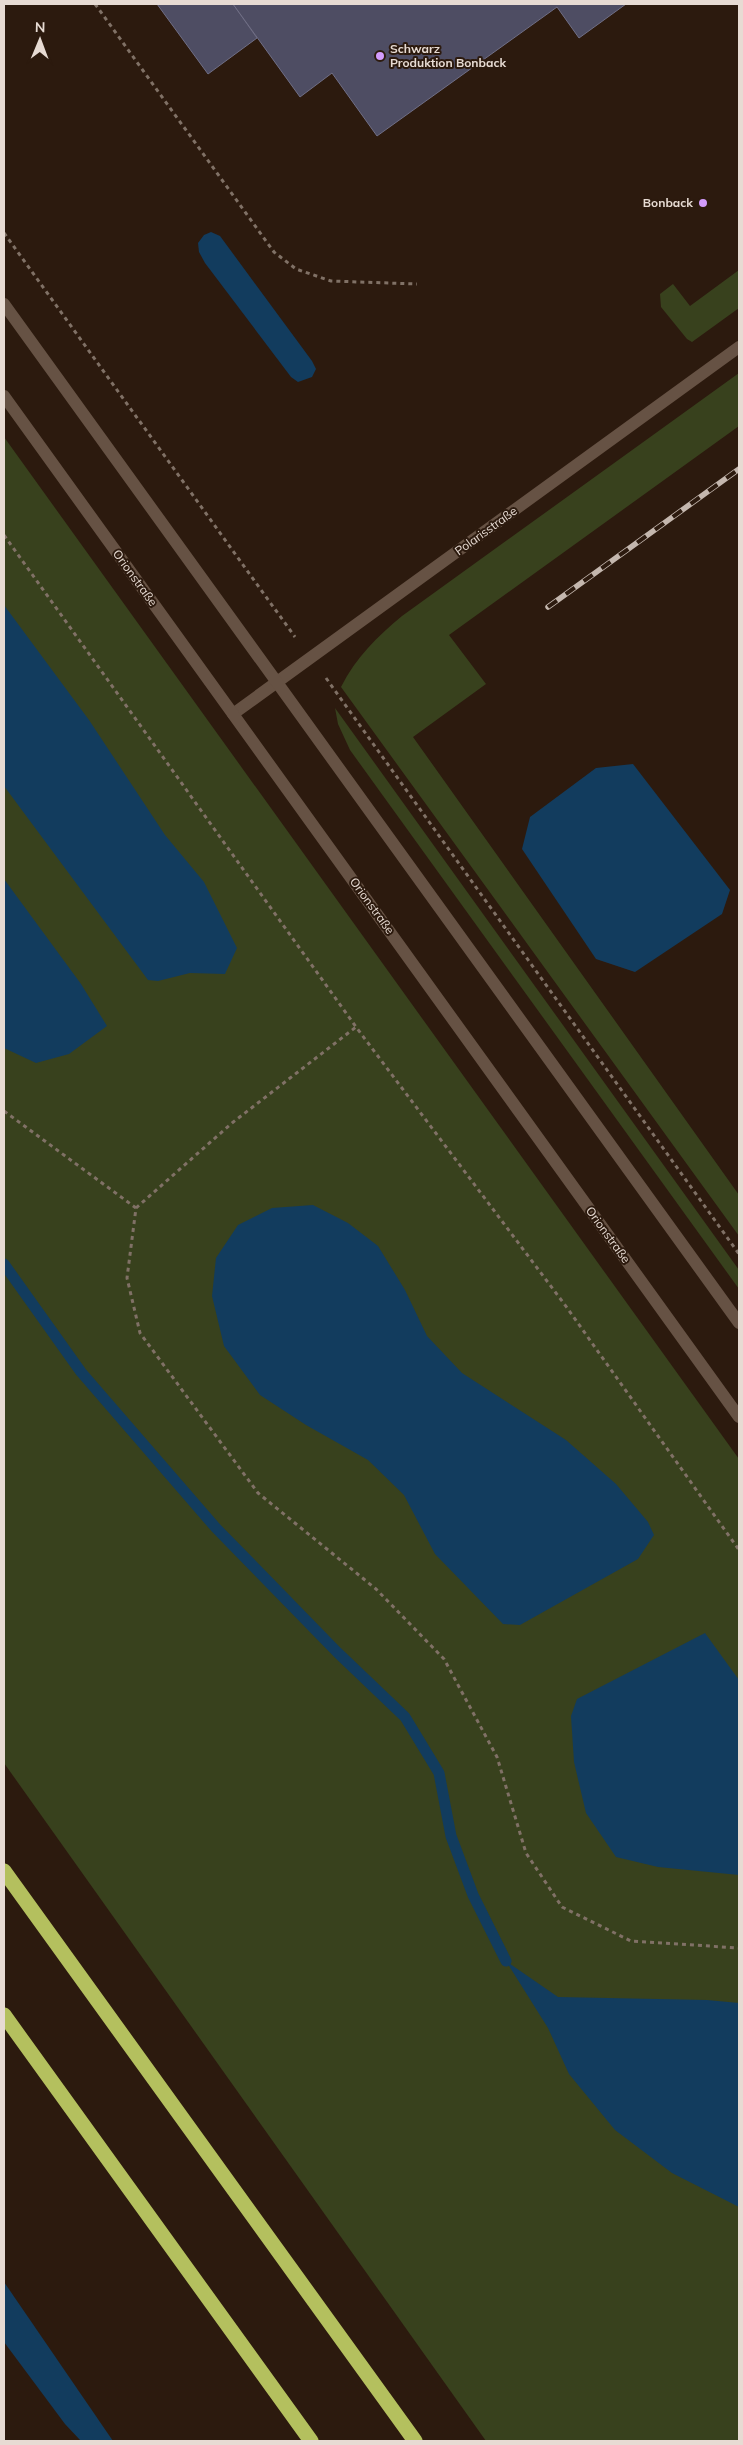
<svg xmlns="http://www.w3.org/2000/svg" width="743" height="2445" viewBox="0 0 743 2445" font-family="Mulish,sans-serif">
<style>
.green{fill:#38411d}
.water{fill:#123c5e}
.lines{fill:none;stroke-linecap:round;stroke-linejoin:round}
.stream{stroke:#123c5e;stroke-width:11}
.building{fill:#4e4d63;stroke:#706f86}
.path{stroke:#807166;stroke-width:3;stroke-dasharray:4 4;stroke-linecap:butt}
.street{stroke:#665244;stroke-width:12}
.secondary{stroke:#665244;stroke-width:12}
.highway{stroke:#b4c05e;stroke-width:15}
.rail-casing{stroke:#c4b7ae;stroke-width:5.5}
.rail{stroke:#2c1a0e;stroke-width:4;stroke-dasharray:11;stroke-linecap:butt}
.poi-dot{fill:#d39cfc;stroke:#2c1a0e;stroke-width:2}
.labels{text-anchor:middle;stroke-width:4;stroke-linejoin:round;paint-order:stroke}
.poi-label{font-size:12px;font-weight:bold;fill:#e7dbd3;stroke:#2c1a0e;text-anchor:start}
.street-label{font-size:12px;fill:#e7dbd3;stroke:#2c1a0e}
</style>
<rect width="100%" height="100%" fill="#2c1a0e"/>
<g class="green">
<polygon points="739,270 739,308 692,342 687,339 661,307 660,294 673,284 690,306"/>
<path d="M739,373V426L449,635L486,684L413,737L739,1195V1236L341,687C356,657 377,637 402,616Z"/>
<polygon points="4,437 739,1459 739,2441 486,2441 4,1763"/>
<polygon points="335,708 739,1270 739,1289 350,750 338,724"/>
</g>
<g class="water">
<polygon points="211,232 220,236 312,361 316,369 312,377 298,382 291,377 205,263 199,252 198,243 204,235"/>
<polygon points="4,605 89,720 165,835 204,882 237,948 225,974 190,973 158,981 148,980 4,786"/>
<polygon points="633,764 730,890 722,914 635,972 596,959 522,849 530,817 596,768"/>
<polygon points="4,879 81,984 107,1026 69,1054 36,1063 4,1048"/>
<polygon points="313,1205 348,1223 378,1246 405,1290 427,1336 462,1373 566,1440 616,1484 648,1522 654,1535 638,1559 520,1625 503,1624 435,1554 404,1495 368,1460 306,1425 260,1395 224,1346 212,1296 216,1258 238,1225 272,1208"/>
<polygon points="705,1633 739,1680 739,1875 658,1867 616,1857 586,1813 574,1762 571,1716 577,1699"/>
<polygon points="506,1961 558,1997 707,2000 739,2003 739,2207 672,2173 615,2130 569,2074 548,2028"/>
<polygon points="4,2282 113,2441 81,2441 65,2424 4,2342"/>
</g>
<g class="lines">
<polyline class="stream" points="4,1264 81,1372 216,1528 337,1652 405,1717 439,1773 451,1836 473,1895 506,1961"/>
</g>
<g class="building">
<polygon points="157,4 233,4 257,38 208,74"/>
<polygon points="233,4 626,4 579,38 557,7 377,136 332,73 300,97"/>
</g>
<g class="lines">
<g class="path">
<polyline points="95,4 274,252 296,269 331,281 417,284"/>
<polyline points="4,233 295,637"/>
<polyline points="4,535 356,1027 565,1305 739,1550"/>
<polyline points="326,678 739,1254"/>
<polyline points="4,1111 136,1208 127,1278 140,1333 258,1493 376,1589 444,1659 497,1757 526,1853 562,1907 631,1941 739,1948"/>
<polyline points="136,1208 232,1123 356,1027"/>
</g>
<polyline class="street" points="233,714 739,347"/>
<g class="secondary">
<polyline points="4,304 739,1323"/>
<polyline points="4,396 739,1417"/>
</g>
<g class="highway">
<polyline points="4,1871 415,2441"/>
<polyline points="4,2015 311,2441"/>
</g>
<defs>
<polyline id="rail" points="548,607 739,469"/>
</defs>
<use href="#rail" class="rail-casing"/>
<use href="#rail" class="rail"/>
</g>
<g class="poi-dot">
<circle cx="380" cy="56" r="5"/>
<circle cx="703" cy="203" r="5"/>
</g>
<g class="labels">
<g class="poi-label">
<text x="390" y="53">Schwarz<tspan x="390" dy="14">Produktion Bonback</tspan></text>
<text x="693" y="207" text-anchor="end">Bonback</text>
</g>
<g class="street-label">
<text transform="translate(486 531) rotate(-36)" y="4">Polarisstraße</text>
<text transform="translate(135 578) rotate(54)" y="4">Orionstraße</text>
<text transform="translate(372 906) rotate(54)" y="4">Orionstraße</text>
<text transform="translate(608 1235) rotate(54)" y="4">Orionstraße</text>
</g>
</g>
<rect width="743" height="2445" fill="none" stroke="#e7dbd3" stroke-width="10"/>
<g transform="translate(40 40) rotate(1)" stroke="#2c1a0e" stroke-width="4" paint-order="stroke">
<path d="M0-4L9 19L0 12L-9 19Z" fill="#e7dbd3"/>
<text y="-8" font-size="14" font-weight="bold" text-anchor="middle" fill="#e7dbd3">N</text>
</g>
</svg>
